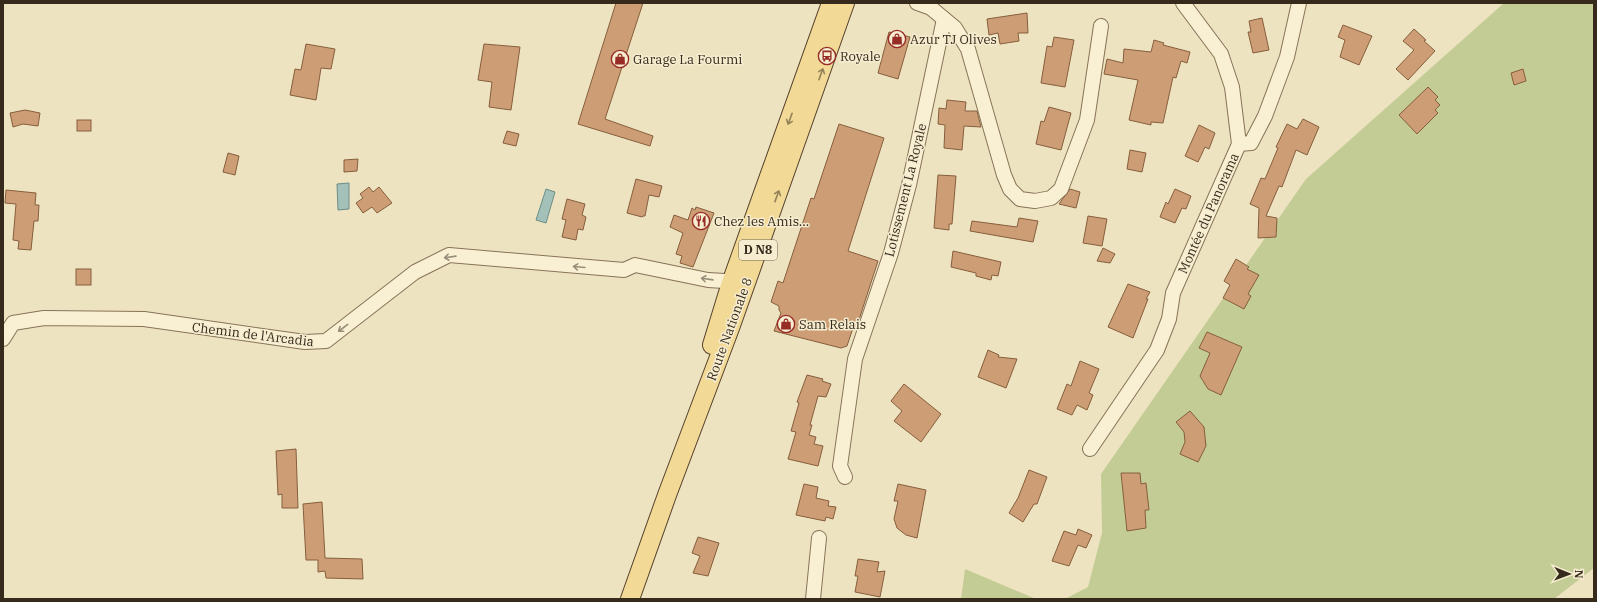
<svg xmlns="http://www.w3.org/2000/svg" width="1597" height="602" viewBox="0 0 1597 602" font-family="'IBM Plex Serif',serif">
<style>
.green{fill:#c3cc94}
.water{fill:#a3c0b9;stroke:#6a8e87}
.building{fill:#cd9e75;stroke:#865e3d}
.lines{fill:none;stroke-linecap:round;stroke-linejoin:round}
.minor-casing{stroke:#877358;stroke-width:16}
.major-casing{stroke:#55412c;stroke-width:20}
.minor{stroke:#f9f0d3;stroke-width:14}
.major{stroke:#f2da96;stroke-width:18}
.oneway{stroke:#948259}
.oneway2{stroke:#988d78}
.labels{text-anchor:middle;stroke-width:3;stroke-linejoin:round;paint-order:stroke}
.shield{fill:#f6eccf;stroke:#706452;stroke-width:1}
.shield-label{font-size:12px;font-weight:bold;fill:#362a1c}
.poi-label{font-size:13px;fill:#362a1c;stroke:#f6eccf;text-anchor:start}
.street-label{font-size:13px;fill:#362a1c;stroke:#f6eccf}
</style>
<rect width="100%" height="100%" fill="#eee3c0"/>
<g class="green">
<polygon points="1504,3 1594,3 1594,568 1554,599 1065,599 1088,587 1102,533 1101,474 1306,179"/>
<polygon points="965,569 1036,599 961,599"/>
</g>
<g class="water">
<polygon points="349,183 349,209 338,210 337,184"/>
<polygon points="546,189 555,192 546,223 536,220"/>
</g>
<g class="building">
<polygon points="616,3 643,3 605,119 653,136 650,146 578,124"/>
<polygon points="1027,13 1028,33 1018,33 1019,41 1000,44 998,33 989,35 987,19"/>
<polygon points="1262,18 1269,50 1253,53 1248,32 1251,32 1249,21"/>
<polygon points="1343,25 1372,36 1359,65 1340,57 1345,40 1338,37"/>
<polygon points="1414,29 1426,40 1424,41 1435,51 1408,80 1396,69 1414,50 1403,41"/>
<polygon points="889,32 910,37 898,79 878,73"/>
<polygon points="1054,37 1074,40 1065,87 1041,83 1047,46 1052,47"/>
<polygon points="1154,40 1164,43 1163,45 1190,52 1187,63 1181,61 1176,78 1173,77 1163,123 1151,122 1151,125 1129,120 1138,80 1104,74 1107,59 1123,63 1124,49 1151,52"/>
<polygon points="306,44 335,49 331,69 321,68 316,100 290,95 295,69 301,70"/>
<polygon points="484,44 520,47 511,110 489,107 492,82 478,80"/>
<polygon points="1523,69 1526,81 1514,85 1511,73"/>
<polygon points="1428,87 1438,97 1435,100 1440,105 1435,110 1438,113 1417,134 1399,115"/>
<polygon points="947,100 966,102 965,111 977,111 981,127 964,126 962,150 944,148 945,125 938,124 939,108 946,109"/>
<polygon points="1049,107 1071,113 1061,150 1036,144 1041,121 1044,122"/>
<polygon points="25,110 40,113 38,126 23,124 13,127 10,113"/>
<polygon points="1303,119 1319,127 1307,155 1296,150 1282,187 1279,186 1266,216 1277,218 1276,237 1258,238 1259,208 1250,204 1261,178 1265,179 1278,148 1276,147 1287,124 1297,129"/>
<rect x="77" y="120" width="14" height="11"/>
<polygon points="839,124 884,138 848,251 878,261 856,329 853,328 847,346 841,348 774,331 781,313 779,310 779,306 771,302 778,281 783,283 811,198 814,199"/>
<polygon points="1199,125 1215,133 1209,149 1205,147 1198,162 1185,156"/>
<polygon points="507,131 519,134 516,146 503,143"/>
<polygon points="1130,150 1146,153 1142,172 1127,169"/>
<polygon points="228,153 239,156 235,175 223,172"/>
<polygon points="358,159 357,171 344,172 344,160"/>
<polygon points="938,175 956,176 952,224 949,224 949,230 934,228"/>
<polygon points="636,179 662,186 659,197 649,195 645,216 643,216 642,217 627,213"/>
<polygon points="369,187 373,192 379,187 392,203 377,213 372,207 363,213 356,203 363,198 360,194"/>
<polygon points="1070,189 1080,192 1076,208 1059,204"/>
<polygon points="1175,189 1191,196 1186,209 1182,208 1175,223 1160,217 1166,202 1168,204"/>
<polygon points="6,190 36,193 35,205 39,205 38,221 34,221 31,250 18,249 19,241 13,240 16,204 5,203"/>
<polygon points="567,199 585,204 582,215 586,217 583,230 578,229 576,240 562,237 566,220 562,219"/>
<polygon points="696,207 714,213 693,267 680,263 682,256 676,254 683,233 670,227 674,215 688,220 692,208 695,210"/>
<polygon points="1088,216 1107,219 1102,246 1083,243"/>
<polygon points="1019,218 1038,221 1033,242 970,231 972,221 1017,227"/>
<polygon points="1103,248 1115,254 1110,263 1097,261"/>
<polygon points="953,251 1001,262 998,276 992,275 991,280 976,276 976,273 951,267"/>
<polygon points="1236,259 1249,267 1247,269 1259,275 1248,294 1251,296 1244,309 1223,298 1230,285 1224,281"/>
<rect x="76" y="269" width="15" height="16"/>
<polygon points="1128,284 1150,292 1146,299 1148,299 1133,338 1108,327"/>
<polygon points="1207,332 1242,347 1221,395 1208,389 1200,376 1210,353 1199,348"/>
<polygon points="988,350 999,355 998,357 1017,359 1006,388 978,377"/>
<polygon points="1080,361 1099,369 1089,393 1093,395 1087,410 1077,405 1072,415 1057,409 1067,384 1071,386"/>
<polygon points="807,375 823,379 822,381 831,384 826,397 818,396 810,425 812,425 809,435 816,437 814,444 823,446 818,466 788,459 796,432 791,431 799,403 797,402"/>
<polygon points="904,384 941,414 921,442 894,421 902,411 891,401"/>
<polygon points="1190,411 1204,427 1206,446 1198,462 1180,454 1185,442 1184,432 1176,422"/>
<polygon points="296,449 298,508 282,508 282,494 278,495 276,451"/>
<polygon points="1029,470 1047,477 1037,504 1034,504 1023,522 1009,513 1018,498"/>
<polygon points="1121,473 1140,473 1141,484 1146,483 1149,510 1145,510 1146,528 1127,531"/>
<polygon points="804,484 818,487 816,498 829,501 828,506 836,507 833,519 826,517 825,521 796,515"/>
<polygon points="898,484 926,490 917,538 906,535 897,528 894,519 898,501 894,501"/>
<polygon points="322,502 325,558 362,559 363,579 326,578 325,571 318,572 318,560 306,560 303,504"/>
<polygon points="1078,529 1092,535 1086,548 1078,545 1069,566 1052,561 1064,531 1076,535"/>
<polygon points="698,537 719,543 708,576 693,573 700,556 692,553"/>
<polygon points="858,559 879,562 877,572 885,571 880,597 855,592 858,576 855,576"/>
</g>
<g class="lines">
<defs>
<g id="minor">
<polyline points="917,3 931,8 955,28 968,49 1004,175 1010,189 1020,199 1035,201 1051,198 1061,189 1087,120 1101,26"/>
<polyline points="1239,144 1251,143 1265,116 1287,57 1299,3"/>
<polyline points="3,339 13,323 44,318 144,319 305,342 326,341 415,272 449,255 624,270 635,265 708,280 725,281 740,286"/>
<polyline points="1090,449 1157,350 1169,319 1173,293 1239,144 1232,87 1221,54 1183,3"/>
<polyline points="845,477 840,466 855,359 891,253 909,185 944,19"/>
<polyline points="813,599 819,538"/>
</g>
<g id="major">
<polyline points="712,345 731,283 831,3"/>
<polyline points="630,599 667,495 730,328 845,3"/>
</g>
</defs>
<use href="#minor" class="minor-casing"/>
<use href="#major" class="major-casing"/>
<use href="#minor" class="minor"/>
<use href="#major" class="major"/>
</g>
<defs><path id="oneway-shaft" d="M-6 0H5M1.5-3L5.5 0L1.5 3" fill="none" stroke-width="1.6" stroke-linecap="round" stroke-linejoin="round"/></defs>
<g class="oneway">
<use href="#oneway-shaft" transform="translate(821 74) rotate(-70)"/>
<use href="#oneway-shaft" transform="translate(790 119) rotate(110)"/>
<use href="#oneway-shaft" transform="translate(777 196) rotate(-70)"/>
</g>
<g class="oneway2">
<use href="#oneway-shaft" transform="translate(450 257) rotate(172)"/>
<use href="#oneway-shaft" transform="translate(579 267) rotate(-175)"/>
<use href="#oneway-shaft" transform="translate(707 279) rotate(-172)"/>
<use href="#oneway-shaft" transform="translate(343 328) rotate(143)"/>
</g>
<defs>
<symbol id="shop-ring" viewBox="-11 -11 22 22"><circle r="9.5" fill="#f6eccf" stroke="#972c27" stroke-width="1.5"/><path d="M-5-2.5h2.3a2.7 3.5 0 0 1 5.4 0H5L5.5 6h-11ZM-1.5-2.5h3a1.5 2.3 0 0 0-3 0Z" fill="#972c27"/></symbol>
<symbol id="bus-ring" viewBox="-11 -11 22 22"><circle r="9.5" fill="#f6eccf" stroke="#972c27" stroke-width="1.5"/><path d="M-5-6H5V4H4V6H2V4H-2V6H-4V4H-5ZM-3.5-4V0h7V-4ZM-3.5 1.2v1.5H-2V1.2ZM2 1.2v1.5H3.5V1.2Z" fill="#972c27"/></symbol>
<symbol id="restaurant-ring" viewBox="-11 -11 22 22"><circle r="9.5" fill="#f6eccf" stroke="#972c27" stroke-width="1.5"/><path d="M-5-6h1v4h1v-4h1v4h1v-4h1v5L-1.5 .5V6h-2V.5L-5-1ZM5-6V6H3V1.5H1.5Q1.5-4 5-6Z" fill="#972c27"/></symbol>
</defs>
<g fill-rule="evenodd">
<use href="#shop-ring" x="887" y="29" width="20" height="20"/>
<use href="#bus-ring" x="817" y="46" width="20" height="20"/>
<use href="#shop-ring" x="610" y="49" width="20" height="20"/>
<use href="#restaurant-ring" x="691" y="211" width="20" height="20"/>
<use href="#shop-ring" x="776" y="314" width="20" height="20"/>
</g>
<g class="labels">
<rect class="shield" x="739" y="240" width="38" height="20" rx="3"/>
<g class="shield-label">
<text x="758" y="254">D N8</text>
</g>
<g class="poi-label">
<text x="910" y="44">Azur TJ Olives</text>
<text x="840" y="61">Royale</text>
<text x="633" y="64">Garage La Fourmi</text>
<text x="714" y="226">Chez les Amis...</text>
<text x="799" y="329">Sam Relais</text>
</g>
<g class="street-label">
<text transform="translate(905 190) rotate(-76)" y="5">Lotissement La Royale</text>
<text transform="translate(1208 213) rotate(-66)" y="5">Montée du Panorama</text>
<text transform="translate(729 329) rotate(-70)" y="5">Route Nationale 8</text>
<text transform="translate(253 334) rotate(7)" y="5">Chemin de l'Arcadia</text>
</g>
</g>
<rect width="1597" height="602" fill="none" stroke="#362a1c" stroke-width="8"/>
<g transform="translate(1569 574) rotate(91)" stroke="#f6eccf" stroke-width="3" paint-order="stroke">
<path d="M0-3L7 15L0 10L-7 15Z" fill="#362a1c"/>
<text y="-6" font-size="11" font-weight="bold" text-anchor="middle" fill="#362a1c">N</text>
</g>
</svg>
